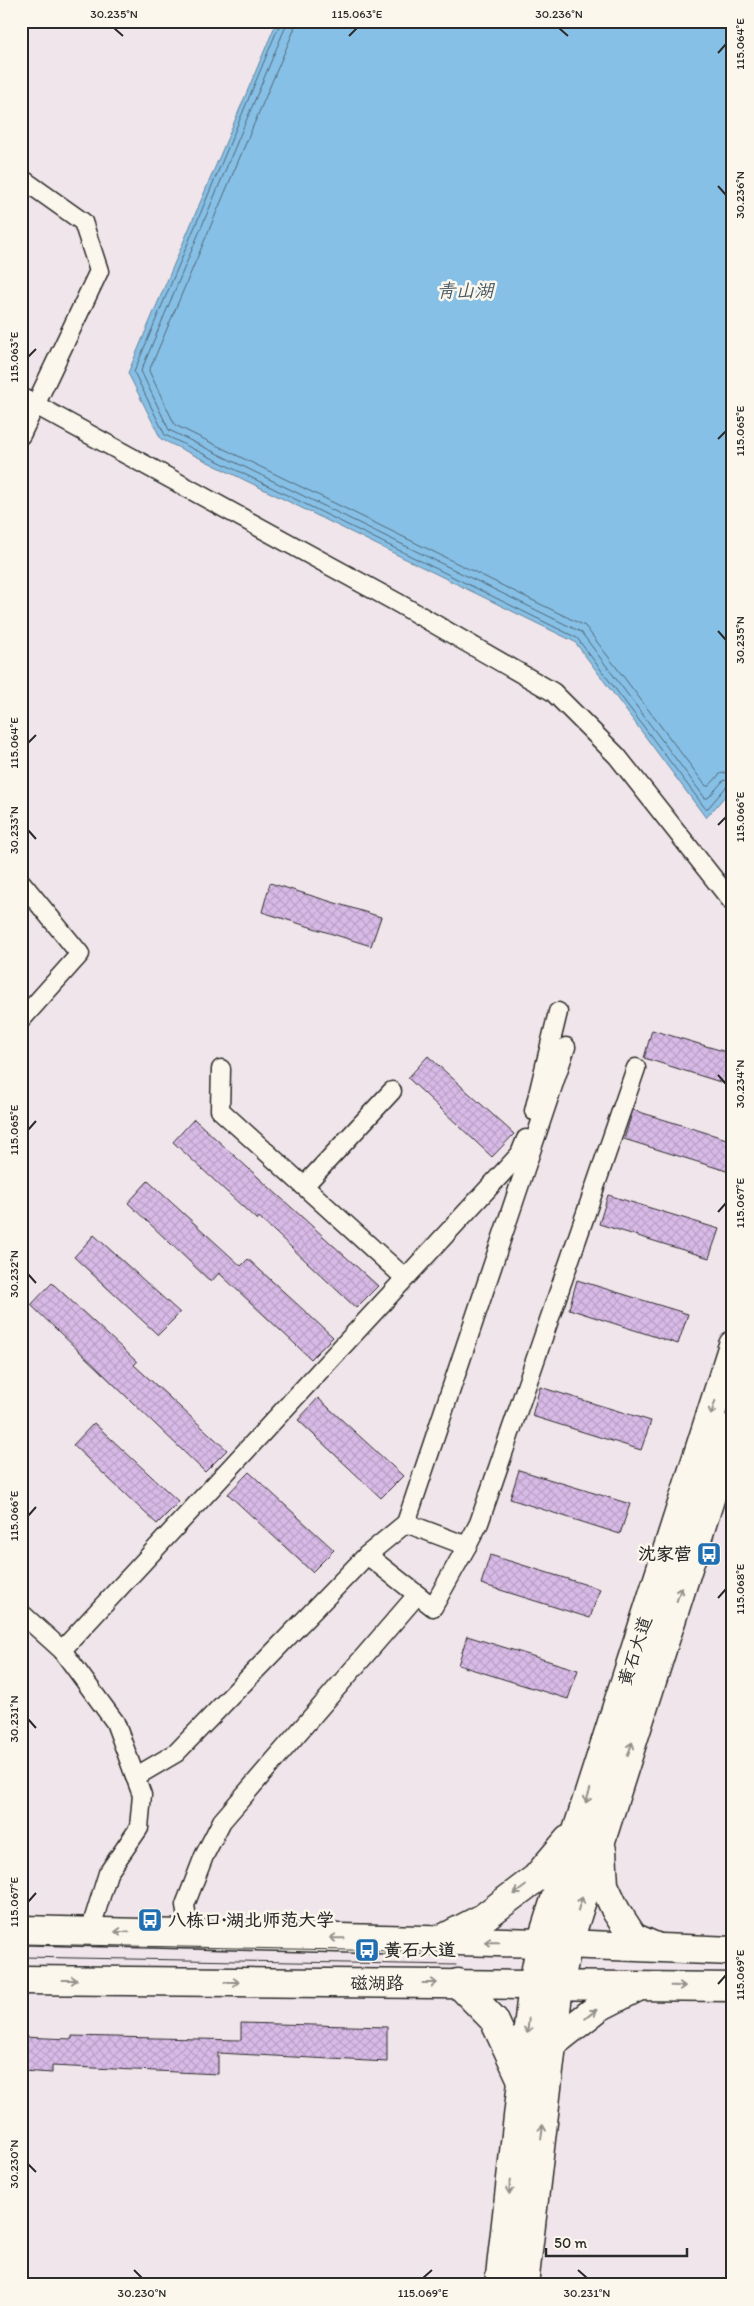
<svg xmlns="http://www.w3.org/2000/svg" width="754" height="2306" viewBox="0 0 754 2306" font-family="Itim,'LXGW WenKai TC',sans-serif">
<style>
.water{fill:#87c0e6;stroke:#62849b}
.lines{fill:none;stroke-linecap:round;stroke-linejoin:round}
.shore{stroke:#506776;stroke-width:1}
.building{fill:url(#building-cross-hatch);stroke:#2b2b2b}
.street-casing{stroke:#2b2b2b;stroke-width:21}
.primary-casing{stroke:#2b2b2b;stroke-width:31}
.street{stroke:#fbf7ec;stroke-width:18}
.primary{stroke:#fbf7ec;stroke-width:28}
.tram{stroke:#2b2b2b;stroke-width:1}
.oneway{stroke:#93918c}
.ticks{fill:none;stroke:#2b2b2b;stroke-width:2}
.labels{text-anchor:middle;stroke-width:5;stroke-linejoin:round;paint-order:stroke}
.poi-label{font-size:18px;font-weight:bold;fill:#2b2b2b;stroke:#fbf7ec;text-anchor:start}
.street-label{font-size:18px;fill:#2b2b2b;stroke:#fbf7ec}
.water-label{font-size:19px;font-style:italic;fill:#475863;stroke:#fbf7ec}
.neatline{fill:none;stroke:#2b2b2b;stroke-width:2}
.ticks-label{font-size:12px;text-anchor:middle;fill:#2b2b2b}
</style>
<defs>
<pattern id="building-cross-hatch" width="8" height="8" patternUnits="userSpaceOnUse" patternTransform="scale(1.25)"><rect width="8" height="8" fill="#d8bae7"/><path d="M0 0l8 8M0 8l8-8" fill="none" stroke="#baa0c6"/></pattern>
</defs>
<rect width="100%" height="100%" fill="#f0e5ea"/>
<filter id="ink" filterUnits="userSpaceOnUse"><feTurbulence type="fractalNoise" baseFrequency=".02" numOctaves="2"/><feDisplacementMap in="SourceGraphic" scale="10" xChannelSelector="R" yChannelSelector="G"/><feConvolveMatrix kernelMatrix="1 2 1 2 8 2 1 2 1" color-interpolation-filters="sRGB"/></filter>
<g filter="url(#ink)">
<polygon class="water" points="277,21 733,21 733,787 706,818 575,642 161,439 128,373"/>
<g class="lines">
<g class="shore">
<polyline points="281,21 134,372 165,435 577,638 705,808 708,808 727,786 733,785"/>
<polyline points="288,21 141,371 169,430 581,632 705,798 708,798 723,781 733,778"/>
<polyline points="295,21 294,30 149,371 175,425 585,626 706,786 709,786 720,774 733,771"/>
</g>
</g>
<g class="building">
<polygon points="270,883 381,917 371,946 262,912"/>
<polygon points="652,1030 733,1054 733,1086 644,1058"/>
<polygon points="428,1056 514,1134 492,1157 408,1078"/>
<polygon points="633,1110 733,1141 733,1173 624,1139"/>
<polygon points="194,1119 378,1286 356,1308 259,1217 257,1220 173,1142"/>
<polygon points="148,1181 241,1266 248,1259 333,1337 311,1359 219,1273 211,1282 128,1203"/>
<polygon points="608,1195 719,1229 709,1258 599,1224"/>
<polygon points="94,1235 180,1313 158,1335 74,1257"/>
<polygon points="577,1280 688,1314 678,1344 569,1309"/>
<polygon points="52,1283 137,1362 134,1365 227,1450 205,1472 31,1305"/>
<polygon points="540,1387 651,1421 641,1450 532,1416"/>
<polygon points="318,1398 403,1476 381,1498 298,1420"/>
<polygon points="94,1423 179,1502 157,1524 73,1445"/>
<polygon points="519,1470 630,1504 620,1534 510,1499"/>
<polygon points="249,1472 334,1550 312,1572 228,1494"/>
<polygon points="490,1555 600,1589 590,1618 481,1584"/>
<polygon points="467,1636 578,1670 568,1699 458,1665"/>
<polygon points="241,2023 387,2027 387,2062 218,2053 218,2074 52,2066 52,2073 21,2071 21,2037 72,2039 72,2036 241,2040"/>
</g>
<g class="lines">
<defs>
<g id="street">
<polyline points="21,178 83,222 99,271 21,435"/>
<polyline points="21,397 398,603 553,692 617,756 733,903"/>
<polyline points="21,882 80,954 21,1020"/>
<polyline points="221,1069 220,1110 405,1278"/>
<polyline points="534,1111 558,1012"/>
<polyline points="304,1186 392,1091"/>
<polyline points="467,1546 479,1523 636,1068"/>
<polyline points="367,1555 433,1607 467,1546 406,1523"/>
<polyline points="21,1613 62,1650 115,1722 142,1795 139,1828 108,1873 90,1931"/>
<polyline points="62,1650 520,1154 526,1139"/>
<polyline points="135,1777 176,1753 367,1555 406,1523 566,1047"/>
<polyline points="189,1934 185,1905 204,1856 222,1821 417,1595"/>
</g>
<g id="primary">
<polyline points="602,1850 604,1885 616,1911 633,1937 656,1947"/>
<polyline points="21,1930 541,1943 733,1951"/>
<polyline points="442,1939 483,1918 536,1878 568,1840"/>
<polyline points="21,1980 733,1987"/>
<polyline points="458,1983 494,2020 521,2078"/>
<polyline points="552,2044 599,2007 638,1987"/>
<polyline points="499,2285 533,1984 541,1943 733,1345"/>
<polyline points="524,2285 559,1985 568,1944 733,1427"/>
</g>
</defs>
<use href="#street" class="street-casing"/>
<use href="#primary" class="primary-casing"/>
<use href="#street" class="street"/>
<use href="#primary" class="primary"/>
<g class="tram">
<polyline points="21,1944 454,1952"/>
<polyline points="21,1957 456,1965"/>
</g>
</g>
<defs><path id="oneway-shaft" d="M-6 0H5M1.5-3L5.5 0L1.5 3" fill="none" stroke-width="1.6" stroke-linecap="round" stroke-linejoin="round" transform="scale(1.25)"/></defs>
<g class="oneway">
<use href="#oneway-shaft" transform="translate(713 1408) rotate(108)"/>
<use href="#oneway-shaft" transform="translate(679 1594) rotate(-72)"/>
<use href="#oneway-shaft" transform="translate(630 1749) rotate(-72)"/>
<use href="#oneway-shaft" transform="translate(588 1796) rotate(108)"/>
<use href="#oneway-shaft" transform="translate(520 1890) rotate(143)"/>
<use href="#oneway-shaft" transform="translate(580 1904) rotate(-72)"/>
<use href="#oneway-shaft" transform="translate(122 1932) rotate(-178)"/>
<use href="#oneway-shaft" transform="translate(337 1938) rotate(-179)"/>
<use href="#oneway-shaft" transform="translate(492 1942) rotate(-179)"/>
<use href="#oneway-shaft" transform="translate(70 1980)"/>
<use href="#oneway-shaft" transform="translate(232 1982)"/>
<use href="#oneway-shaft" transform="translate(430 1983)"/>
<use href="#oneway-shaft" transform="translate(678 1986) rotate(1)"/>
<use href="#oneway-shaft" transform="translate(591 2014) rotate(-38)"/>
<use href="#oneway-shaft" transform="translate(528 2026) rotate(96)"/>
<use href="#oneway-shaft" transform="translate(542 2132) rotate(-83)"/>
<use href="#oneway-shaft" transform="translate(510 2187) rotate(96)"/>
</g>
</g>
<path class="ticks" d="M114,28L123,36M559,28L568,36M349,36L357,28M718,53L726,44M718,186L726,195M28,357L36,349M718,439L726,431M718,631L726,640M28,743L36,735M718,825L726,817M28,830L36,839M718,1075L726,1084M28,1130L36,1121M718,1212L726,1203M28,1274L36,1283M28,1516L36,1507M718,1598L726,1589M28,1719L36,1728M28,1902L36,1893M718,1984L726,1975M28,2164L36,2172M134,2270L142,2278M578,2270L587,2278M423,2278L432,2270"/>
<defs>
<symbol id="bus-square" viewBox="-11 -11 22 22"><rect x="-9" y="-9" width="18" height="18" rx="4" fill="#1f6fb2" stroke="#fbf7ec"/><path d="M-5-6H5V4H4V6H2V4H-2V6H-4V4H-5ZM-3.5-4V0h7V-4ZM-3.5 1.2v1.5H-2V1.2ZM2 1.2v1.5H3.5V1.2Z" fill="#fff"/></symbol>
</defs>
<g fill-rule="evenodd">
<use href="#bus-square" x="695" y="1540" width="28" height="28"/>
<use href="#bus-square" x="136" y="1906" width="28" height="28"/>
<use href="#bus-square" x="353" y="1936" width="28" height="28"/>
</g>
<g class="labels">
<g class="poi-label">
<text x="692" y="1560" text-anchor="end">沈家营</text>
<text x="168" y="1926">八栋口·湖北师范大学</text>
<text x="384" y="1956">黄石大道</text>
</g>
<g class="street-label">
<text transform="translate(635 1651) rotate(-72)" y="6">黄石大道</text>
<text x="377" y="1989">磁湖路</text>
</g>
<g class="water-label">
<text x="465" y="297">青山湖</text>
</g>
</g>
<rect width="754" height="2306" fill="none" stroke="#fbf7ec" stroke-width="55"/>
<path d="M546 2248v8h141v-8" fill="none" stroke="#2b2b2b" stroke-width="2.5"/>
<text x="554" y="2248" font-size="15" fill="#2b2b2b" stroke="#fbf7ec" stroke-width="4" paint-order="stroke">50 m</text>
<rect x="28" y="28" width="698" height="2250" class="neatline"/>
<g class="ticks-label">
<text x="114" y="18">30.235°N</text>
<text x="357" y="18">115.063°E</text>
<text x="559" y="18">30.236°N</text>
<text transform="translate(740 44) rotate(-90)" y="4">115.064°E</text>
<text transform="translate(740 195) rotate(-90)" y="4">30.236°N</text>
<text transform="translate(14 357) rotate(-90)" y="4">115.063°E</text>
<text transform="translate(740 431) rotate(-90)" y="4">115.065°E</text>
<text transform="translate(740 640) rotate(-90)" y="4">30.235°N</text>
<text transform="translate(14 743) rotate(-90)" y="4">115.064°E</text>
<text transform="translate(740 817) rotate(-90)" y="4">115.066°E</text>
<text transform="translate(14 830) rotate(-90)" y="4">30.233°N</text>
<text transform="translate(740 1084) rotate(-90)" y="4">30.234°N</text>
<text transform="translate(14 1130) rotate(-90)" y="4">115.065°E</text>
<text transform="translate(740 1203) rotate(-90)" y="4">115.067°E</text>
<text transform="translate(14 1274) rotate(-90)" y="4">30.232°N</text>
<text transform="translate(14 1516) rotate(-90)" y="4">115.066°E</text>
<text transform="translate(740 1589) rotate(-90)" y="4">115.068°E</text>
<text transform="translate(14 1719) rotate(-90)" y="4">30.231°N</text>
<text transform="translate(14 1902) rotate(-90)" y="4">115.067°E</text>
<text transform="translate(740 1975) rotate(-90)" y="4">115.069°E</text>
<text transform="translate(14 2164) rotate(-90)" y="4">30.230°N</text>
<text x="142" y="2297">30.230°N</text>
<text x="423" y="2297">115.069°E</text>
<text x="587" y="2297">30.231°N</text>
</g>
</svg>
